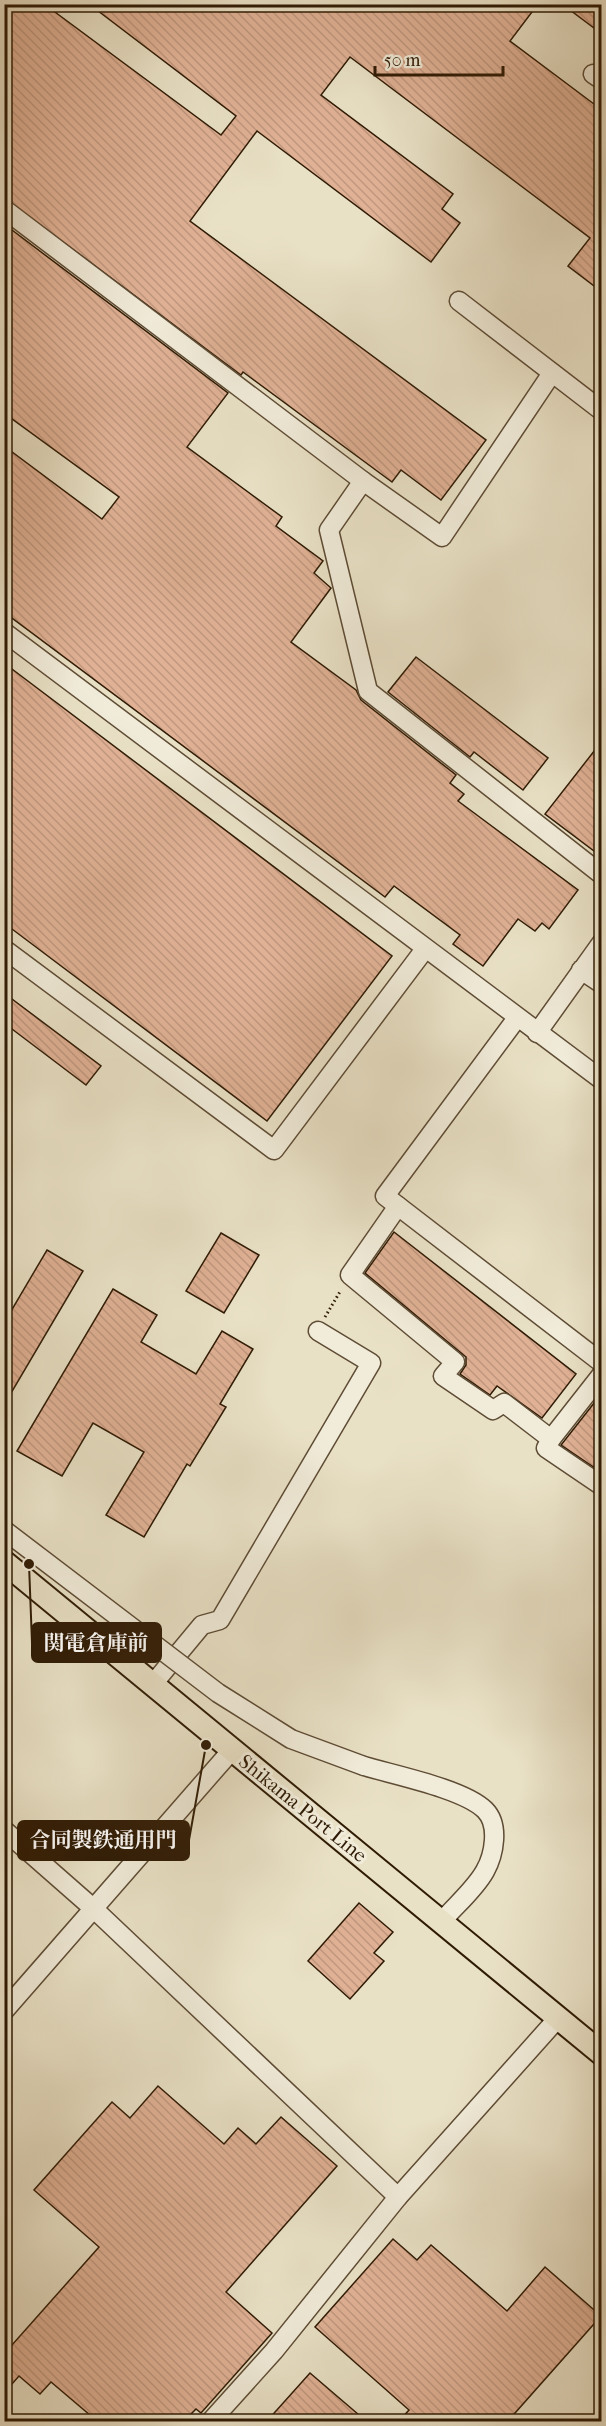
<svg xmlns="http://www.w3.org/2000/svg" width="606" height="2426" viewBox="0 0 606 2426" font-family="'IM FELL French Canon','Noto Serif JP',serif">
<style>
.building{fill:url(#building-back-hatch);stroke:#2f1b05;stroke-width:1.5}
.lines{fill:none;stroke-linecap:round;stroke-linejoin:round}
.minor-casing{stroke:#5e4c35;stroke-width:21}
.major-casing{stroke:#2f1b05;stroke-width:26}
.path{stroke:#2f1b05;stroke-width:3;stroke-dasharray:1.5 3;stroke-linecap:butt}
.minor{stroke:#f1ecda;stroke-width:18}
.major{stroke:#e9e1c6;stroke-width:22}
.minor-bridge-casing{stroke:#5e4c35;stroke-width:21;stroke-linecap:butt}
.minor-bridge{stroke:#f1ecda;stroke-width:18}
.labels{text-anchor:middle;stroke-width:6;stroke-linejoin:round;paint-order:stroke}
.street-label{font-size:20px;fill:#2f1b05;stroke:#f1ecda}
.leader{fill:none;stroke:#2f1b05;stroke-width:2}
.callout-dot{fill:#2f1b05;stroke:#f1ecda;stroke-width:2}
.callout{fill:#2f1b05;stroke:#2f1b05;stroke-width:2}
.callout-label{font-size:21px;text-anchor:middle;font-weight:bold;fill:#fff}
</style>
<defs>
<pattern id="building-back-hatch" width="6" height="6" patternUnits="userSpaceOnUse" patternTransform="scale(1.5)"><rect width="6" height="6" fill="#e0b195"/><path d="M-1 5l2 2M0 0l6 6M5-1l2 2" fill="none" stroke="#c0987f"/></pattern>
</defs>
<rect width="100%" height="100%" fill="#e9e1c6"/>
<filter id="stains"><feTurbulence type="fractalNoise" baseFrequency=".00333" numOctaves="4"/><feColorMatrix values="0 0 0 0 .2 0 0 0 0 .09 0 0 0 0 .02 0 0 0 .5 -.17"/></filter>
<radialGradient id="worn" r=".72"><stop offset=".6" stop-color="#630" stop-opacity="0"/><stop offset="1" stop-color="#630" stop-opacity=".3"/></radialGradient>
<g class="building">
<polygon points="4,4 44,4 221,135 236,116 89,4 538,4 510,41 602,110 602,292 568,266 590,238 350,57 321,95 453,194 442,209 460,223 431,262 257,131 190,221 486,440 441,500 401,470 392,482 243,372 241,375 4,198"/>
<polygon points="562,4 602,4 602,34"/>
<polygon points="4,224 228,393 187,447 282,517 276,526 323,561 314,573 331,588 291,642 356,690 361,700 456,775 450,783 464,794 458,801 578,890 549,929 542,923 535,931 518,919 483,966 453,944 460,935 394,886 385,897 4,612 4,446 102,519 119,497 4,413"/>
<polygon points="416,657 548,758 523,790 474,752 470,757 388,692"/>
<polygon points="4,663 392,956 267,1121 4,923"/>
<polygon points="602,741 602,857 545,814"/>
<polygon points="4,993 101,1066 86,1085 4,1023"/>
<polygon points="394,1232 576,1374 542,1418 497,1386 490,1395 460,1374 466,1365 466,1357 365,1273"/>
<polygon points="221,1233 259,1255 224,1313 186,1291"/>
<polygon points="47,1250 83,1271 4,1405 4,1323"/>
<polygon points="113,1289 157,1315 141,1342 196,1374 222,1331 253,1349 220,1404 226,1407 190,1466 187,1464 144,1537 106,1515 144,1452 93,1423 62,1476 17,1451"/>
<polygon points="602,1393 602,1460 595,1468 561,1445"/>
<polygon points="359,1903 393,1932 374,1953 384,1961 350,1999 308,1961"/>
<polygon points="158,2086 224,2144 238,2128 256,2144 281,2117 337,2166 226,2292 272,2333 201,2413 196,2409 184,2421 97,2421 51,2382 40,2394 19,2376 4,2393 4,2354 99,2247 34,2190 112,2102 130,2118"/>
<polygon points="393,2239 417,2260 431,2245 507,2311 545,2267 601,2316 508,2421 399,2421 409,2410 315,2327"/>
<polygon points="310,2373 366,2421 267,2421"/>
</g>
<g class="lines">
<defs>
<g id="minor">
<polyline points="593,74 602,80"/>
<polyline points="4,209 363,481 329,530 368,691 602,875"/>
<polyline points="459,301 602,411"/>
<polyline points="363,481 442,537 552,373"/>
<polyline points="4,632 602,1080"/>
<polyline points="4,949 274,1150 425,949"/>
<polyline points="581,970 602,984"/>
<polyline points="517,1018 385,1196 602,1363"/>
<polyline points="537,1033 602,942"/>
<polyline points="398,1206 350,1275 455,1362 443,1376 493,1410 504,1403 551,1439 602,1374"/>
<polyline points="551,1439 546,1448 602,1486"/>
<polyline points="153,1684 202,1625 220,1620 371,1363 318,1331"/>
<path d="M364,1766C394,1775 464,1789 485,1810C500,1825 494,1855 485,1871C475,1889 456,1905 443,1920"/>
<polyline points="4,1830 94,1909 398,2197"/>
<polyline points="4,2011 232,1750"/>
<polyline points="210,2422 274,2351 398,2197 558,2018"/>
</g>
<polyline id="major" points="4,1562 602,2054"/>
</defs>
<use href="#minor" class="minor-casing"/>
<use href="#major" class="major-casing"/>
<polyline class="path" points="325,1317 341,1290"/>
<use href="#minor" class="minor"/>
<use href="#major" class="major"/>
<defs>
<polyline id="minor-bridge" points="4,1530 218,1693 291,1739 364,1766"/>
</defs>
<use href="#minor-bridge" class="minor-bridge-casing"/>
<use href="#minor-bridge" class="minor-bridge"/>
</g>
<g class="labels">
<g class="street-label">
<text transform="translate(303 1808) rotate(39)" y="7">Shikama Port Line</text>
</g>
</g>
<path class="leader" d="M29 1564L32 1643M206 1745L189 1840"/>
<g class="callout-dot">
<circle cx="29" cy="1564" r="6"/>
<circle cx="206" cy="1745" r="6"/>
</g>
<g class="callout">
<rect x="32" y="1623" width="129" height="39" rx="6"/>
<rect x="18" y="1821" width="171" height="39" rx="6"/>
</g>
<g class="callout-label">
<text x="96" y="1650">関電倉庫前</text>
<text x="103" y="1847">合同製鉄通用門</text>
</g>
<rect width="606" height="2426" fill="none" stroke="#e9e1c6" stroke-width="24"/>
<rect x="6" y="6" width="594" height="2414" fill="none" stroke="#2f1b05" stroke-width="3"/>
<rect x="12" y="12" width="582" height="2402" fill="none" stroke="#2f1b05" stroke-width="1.5"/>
<path d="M375 66v9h128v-9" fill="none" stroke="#2f1b05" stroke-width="3"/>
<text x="384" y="66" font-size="18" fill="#2f1b05" stroke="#f1ecda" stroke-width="4.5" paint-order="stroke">50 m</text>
<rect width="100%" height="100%" filter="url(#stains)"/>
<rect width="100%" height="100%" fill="url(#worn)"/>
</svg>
